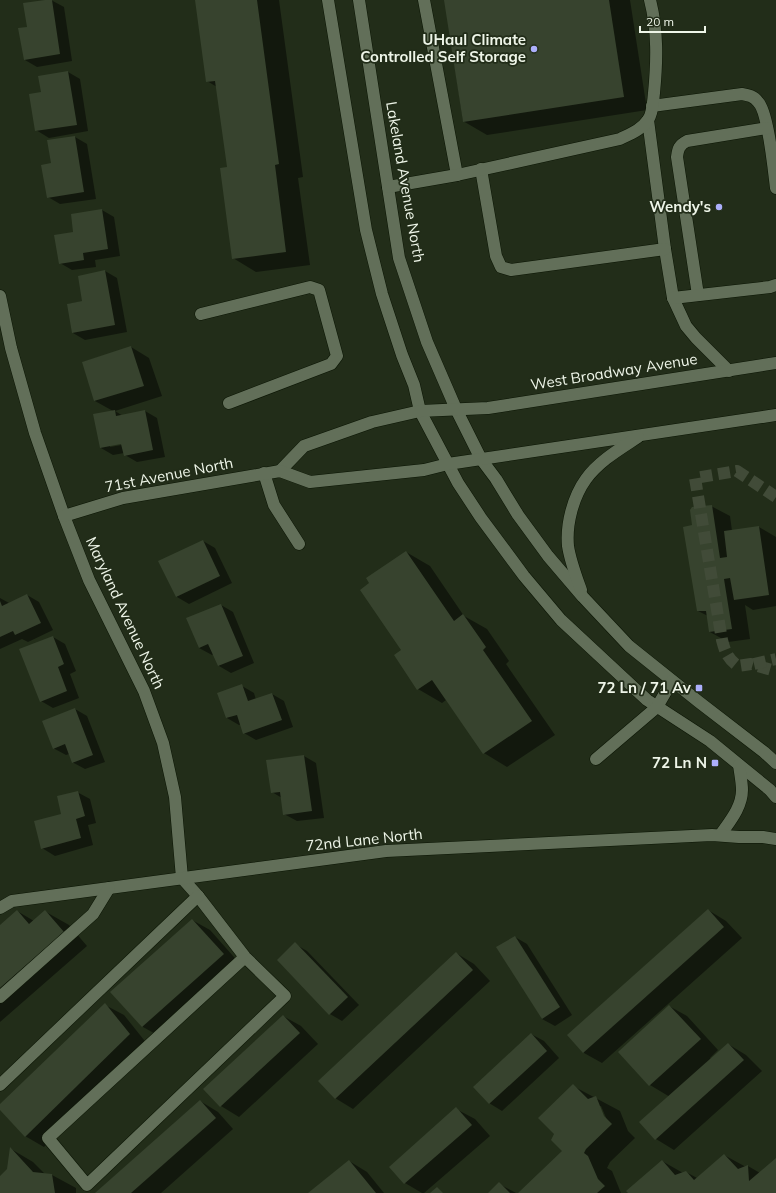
<svg xmlns="http://www.w3.org/2000/svg" width="776" height="1193" viewBox="0 0 776 1193" font-family="Mulish,sans-serif">
<style>
.shadow{fill:#0007;fill-rule:evenodd}
.building{fill:#37432e}
.lines{fill:none;stroke-linecap:round;stroke-linejoin:round}
.minor-tunnel{stroke:#414b38;stroke-width:12;stroke-dasharray:12 6;stroke-linecap:butt}
.minor-casing{stroke:#0b1504;stroke-width:13}
.minor{stroke:#626f59;stroke-width:12}
.poi-dot{fill:#acaffb;stroke:#222d19;stroke-width:1.5}
.labels{text-anchor:middle;stroke-width:3.5;stroke-linejoin:round;paint-order:stroke}
.poi-label{font-size:15px;font-weight:bold;fill:#eef5e8;stroke:#222d19;text-anchor:end}
.street-label{font-size:15px;fill:#eef5e8;stroke:#222d19}
</style>
<rect width="100%" height="100%" fill="#222d19"/>
<g class="shadow">
<polygon points="51,0 64,7 72,61 37,67 25,60 28,27"/>
<polygon points="196,0 279,0 303,177 298,178 310,265 256,272 233,258 228,168 217,87 207,81"/>
<polygon points="445,0 630,0 647,110 487,135 463,121"/>
<polygon points="68,72 80,79 88,131 49,138 36,130 42,93"/>
<polygon points="75,137 87,144 96,199 60,204 48,197 52,164"/>
<polygon points="102,210 114,217 120,256 95,260 96,267 72,270 60,263 75,233"/>
<polygon points="105,271 117,278 127,332 85,340 73,333 68,304 84,301"/>
<path d="M131,347L149,358L162,396L115,411L123,416L145,411L157,418L165,457L137,462L125,455L124,453L113,455L101,448L113,411L95,401L83,362ZM126,442L127,444L110,447V445Z"/>
<polygon points="711,506 730,516 732,531 759,527 776,537 776,606 753,610 745,605 750,639 728,642 710,632 708,616 698,611 693,525"/>
<polygon points="203,541 215,548 232,583 189,604 177,597 160,562"/>
<polygon points="406,552 430,566 464,616 487,629 509,661 506,664 555,735 507,767 484,753 446,700 442,703 418,689 403,651"/>
<polygon points="27,595 39,602 53,630 28,642 22,639 0,649 0,598 9,603"/>
<polygon points="221,605 233,612 254,663 231,673 219,666 214,654 212,655 199,648"/>
<polygon points="53,637 65,644 76,671 70,674 79,698 53,708 41,701"/>
<polygon points="242,686 254,693 256,700 272,694 284,701 293,727 256,740 244,733 241,724 239,725 227,718 218,694"/>
<polygon points="75,709 87,716 105,762 85,769 72,762 69,754 66,755 53,748"/>
<polygon points="304,756 316,763 324,818 297,821 284,814 282,798 272,792 268,760"/>
<polygon points="77,792 90,799 96,823 88,825 93,845 55,856 42,848"/>
<polygon points="708,910 726,921 742,938 602,1063 584,1053 568,1035"/>
<polygon points="17,911 34,921 46,912 69,925 87,946 0,1022 0,926"/>
<polygon points="192,920 210,930 241,965 161,1037 143,1027 112,992"/>
<polygon points="515,937 527,944 572,1015 555,1026 542,1019"/>
<polygon points="295,944 307,951 359,1005 342,1021 330,1014"/>
<polygon points="456,953 474,964 490,981 353,1109 335,1098"/>
<polygon points="105,1005 124,1015 148,1045 44,1147 25,1136 0,1108 0,1106"/>
<polygon points="669,1006 687,1016 718,1050 710,1058 711,1059 728,1044 746,1055 762,1071 674,1150 656,1139 641,1122 670,1097 650,1085 619,1052"/>
<polygon points="283,1016 301,1026 318,1044 239,1117 221,1106 205,1089"/>
<polygon points="531,1034 544,1041 559,1058 502,1111 489,1103"/>
<path d="M573,1086L620,1111L628,1131L635,1138L610,1162L607,1168L612,1171L621,1193H520L563,1151ZM599,1106H601L607,1120L605,1121Z"/>
<polygon points="200,1101 218,1112 233,1129 161,1193 96,1193"/>
<polygon points="456,1109 475,1119 490,1136 424,1193 422,1193 405,1183 390,1167"/>
<polygon points="11,1149 33,1162 45,1174 52,1175 76,1188 76,1193 0,1193 0,1178 8,1170"/>
<polygon points="724,1155 746,1167 748,1166 760,1173 776,1159 776,1193 629,1193 662,1161 683,1173 686,1172 697,1178"/>
<polygon points="349,1161 367,1172 384,1193 310,1193"/>
<polygon points="499,1184 516,1193 489,1193"/>
</g>
<g class="building">
<polygon points="45,0 52,0 60,54 24,60 18,28 27,27 23,3"/>
<polygon points="195,0 257,0 279,164 275,165 286,252 232,259 220,168 227,167 215,81 206,82"/>
<polygon points="444,0 609,0 624,97 463,122"/>
<polygon points="68,71 77,125 35,131 29,94 41,92 38,76"/>
<polygon points="75,136 84,192 47,198 41,165 51,163 47,140"/>
<polygon points="102,209 108,249 83,253 84,260 59,264 54,235 73,232 71,214"/>
<polygon points="105,270 115,325 72,333 67,304 82,301 78,276"/>
<polygon points="131,346 144,386 94,401 82,362"/>
<polygon points="115,410 116,416 145,410 153,450 124,456 121,444 100,448 93,414"/>
<polygon points="712,505 720,558 727,557 724,531 759,526 769,595 734,600 730,578 724,579 732,629 709,632 706,611 697,611 683,527 692,525 690,510 692,507"/>
<polygon points="203,540 220,576 176,597 158,561"/>
<polygon points="406,551 454,621 463,614 486,647 483,650 532,721 483,754 432,680 417,690 394,655 401,650 360,590 369,583 366,578"/>
<polygon points="27,594 41,623 15,635 13,631 0,637 0,601 2,606"/>
<polygon points="221,604 243,656 218,666 208,644 199,648 186,618"/>
<polygon points="53,636 64,664 58,667 67,691 40,702 19,649"/>
<polygon points="242,684 248,701 272,693 282,720 243,734 237,715 226,718 217,693"/>
<polygon points="75,708 93,755 72,763 65,744 53,749 42,721"/>
<polygon points="304,755 312,811 283,815 280,792 271,793 266,760"/>
<polygon points="78,791 85,816 76,819 81,838 41,849 34,821 61,814 57,796"/>
<polygon points="708,909 724,927 583,1053 567,1035"/>
<polygon points="17,910 29,924 45,910 64,932 0,988 0,925"/>
<polygon points="192,919 224,954 142,1027 110,992"/>
<polygon points="515,936 560,1007 542,1019 496,947"/>
<polygon points="295,942 348,997 329,1015 277,960"/>
<polygon points="456,952 473,970 335,1099 318,1081"/>
<polygon points="105,1003 130,1034 25,1137 0,1110 0,1104"/>
<polygon points="669,1005 701,1039 649,1086 618,1052"/>
<polygon points="283,1015 300,1033 220,1107 203,1089"/>
<polygon points="531,1033 547,1051 489,1104 473,1087"/>
<polygon points="728,1043 744,1060 655,1140 639,1122"/>
<polygon points="573,1084 588,1099 596,1096 604,1116 612,1124 586,1149 584,1153 588,1156 598,1179 605,1186 597,1193 518,1193 562,1151 551,1140 554,1134 538,1118"/>
<polygon points="200,1100 216,1118 131,1193 95,1193"/>
<polygon points="456,1107 472,1125 404,1184 389,1167"/>
<polygon points="10,1147 33,1172 52,1174 55,1193 0,1193 0,1176 7,1169"/>
<polygon points="724,1154 738,1169 748,1165 749,1181 776,1158 776,1193 628,1193 626,1191 662,1160 675,1175 686,1171 694,1180"/>
<polygon points="349,1160 376,1193 308,1193"/>
<polygon points="499,1182 510,1193 488,1193"/>
<polygon points="437,1187 443,1193 430,1193"/>
</g>
<g class="lines">
<g class="minor-tunnel">
<path d="M776,497L737,471L695,478L722,640C725,652 728,659 738,666L751,664L772,670L776,669"/>
<polyline points="754,664 776,659"/>
</g>
<defs>
<g id="minor">
<polyline points="328,0 366,230 382,294 402,355 414,385 420,411 458,483 481,518 524,576 561,620 647,700 710,741 770,790 776,797"/>
<polyline points="359,0 399,258 427,342 456,409 481,459 496,479 518,515 548,556 583,597 629,646 699,702 764,752 776,763"/>
<polyline points="424,0 457,175"/>
<path d="M652,106L742,94C748,95 754,96 758,102C768,111 774,172 776,188"/>
<polyline points="648,120 665,249 673,298 686,326 696,338 729,371"/>
<polyline points="481,169 496,256 501,267 511,270 665,249"/>
<path d="M388,187L457,175L620,139C630,134 641,130 648,120C653,113 653,101 654,93C657,62 658,31 650,0"/>
<path d="M698,295L677,157C678,149 679,145 687,141L767,128"/>
<polyline points="0,296 11,348 35,433 64,516 89,580 144,691 163,743 175,797 182,878 198,896 245,957 285,996 87,1185 48,1138 245,957"/>
<polyline points="673,298 770,287 776,285"/>
<polyline points="201,314 310,287 319,290 337,356 331,364 229,403"/>
<polyline points="280,471 304,446 372,422 420,411 488,408 776,363"/>
<polyline points="264,473 274,505 299,544"/>
<polyline points="64,516 123,498 280,471 310,482 424,470 448,464 776,415"/>
<path d="M581,590C576,576 570,560 568,546C566,524 573,497 586,479C599,461 620,449 638,437"/>
<polyline points="596,759 657,707 672,681"/>
<path d="M721,834C730,821 742,807 742,790C742,782 740,773 739,765"/>
<polyline points="0,908 12,901 386,851 712,835 739,837 763,837 776,839"/>
<polyline points="0,997 93,914 109,888"/>
<polyline points="0,1085 198,896"/>
</g>
</defs>
<use href="#minor" class="minor-casing"/>
<use href="#minor" class="minor"/>
</g>
<g class="poi-dot">
<circle cx="534" cy="49" r="4"/>
<circle cx="719" cy="207" r="4"/>
<rect x="695" y="684" width="8" height="8" rx="2"/>
<rect x="711" y="759" width="8" height="8" rx="2"/>
</g>
<g class="labels">
<g class="poi-label">
<text x="526" y="45">UHaul Climate<tspan x="526" dy="17">Controlled Self Storage</tspan></text>
<text x="711" y="212">Wendy's</text>
<text x="691" y="693">72 Ln / 71 Av</text>
<text x="707" y="768">72 Ln N</text>
</g>
<g class="street-label">
<text transform="translate(405 182) rotate(80)" y="5">Lakeland Avenue North</text>
<text transform="translate(614 372) rotate(-9)" y="5">West Broadway Avenue</text>
<text transform="translate(169 475) rotate(-11)" y="5">71st Avenue North</text>
<text transform="translate(125 613) rotate(65)" y="5">Maryland Avenue North</text>
<text transform="translate(364 840) rotate(-6)" y="5">72nd Lane North</text>
</g>
</g>
<path d="M640 26v6h65v-6" fill="none" stroke="#eef5e8" stroke-width="2"/>
<text x="646" y="26" font-size="12" fill="#eef5e8" stroke="#222d19" stroke-width="3" paint-order="stroke">20 m</text>
</svg>
